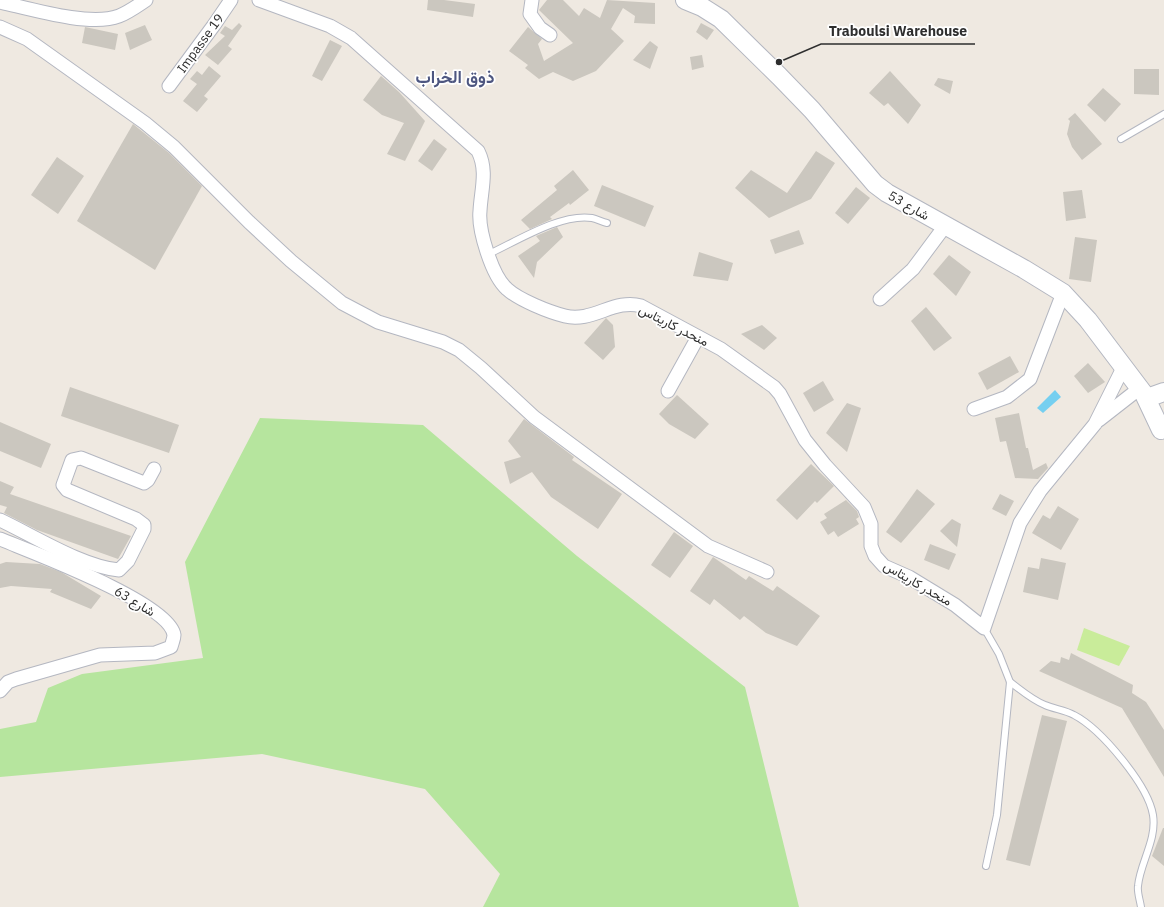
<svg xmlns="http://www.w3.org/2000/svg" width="1164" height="907" viewBox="0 0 1164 907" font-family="'IBM Plex Sans',Vazirmatn,sans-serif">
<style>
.green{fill:#b6e59e}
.pitch{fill:#c9ec9a}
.water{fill:#75cff0}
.building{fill:#cbc7bf}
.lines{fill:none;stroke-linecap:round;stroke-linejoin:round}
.lane-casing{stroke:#b4b7c1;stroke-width:8}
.street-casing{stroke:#b4b7c1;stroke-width:15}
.secondary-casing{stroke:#b4b7c1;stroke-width:20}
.lane{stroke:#fff;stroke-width:6}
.street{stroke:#fff;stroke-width:13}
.secondary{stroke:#fff;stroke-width:18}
.labels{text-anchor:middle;stroke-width:3.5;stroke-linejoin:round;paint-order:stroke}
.street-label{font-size:13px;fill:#2e2e2e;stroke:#fff}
.district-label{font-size:17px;font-weight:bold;fill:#4d5680;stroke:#fff}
.leader{fill:none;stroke:#2e2e2e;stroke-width:1.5}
.callout-dot{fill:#2e2e2e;stroke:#fff;stroke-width:1.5}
.callout-label{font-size:14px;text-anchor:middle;font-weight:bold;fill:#2e2e2e;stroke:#fff;stroke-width:3.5;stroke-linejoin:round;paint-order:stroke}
</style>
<rect width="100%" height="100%" fill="#efe9e1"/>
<polygon class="green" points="260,418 423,425 577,556 745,687 799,907 483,907 500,874 425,789 262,754 0,777 0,729 36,722 48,688 82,674 203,658 185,562"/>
<polygon class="pitch" points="1084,628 1130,646 1119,666 1077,650"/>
<polygon class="water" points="1055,390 1061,397 1043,413 1037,408"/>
<g class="building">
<polygon points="428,0 444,0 475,4 473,17 427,10"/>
<polygon points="547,0 563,0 579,16 584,8 600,18 607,0 655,3 655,24 634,23 635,16 623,8 611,29 624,41 596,71 573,81 553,72 539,79 525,68 528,65 509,51 528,27 542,39 538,44 544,61 573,43 539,10"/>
<polygon points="239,23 242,26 228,46 232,49 218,65 205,55 225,36 220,33 225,26 232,30"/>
<polygon points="701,23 714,30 707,40 696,32"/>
<polygon points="145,25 152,40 130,50 125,33"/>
<polygon points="85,27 118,34 115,50 82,43"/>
<polygon points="330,40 342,46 322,81 312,76"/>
<polygon points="650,41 658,47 650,69 633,60"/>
<polygon points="702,55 704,67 692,70 690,57"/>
<polygon points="209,66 221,76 204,96 208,99 197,112 183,101 197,84 190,79 197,71 202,75"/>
<polygon points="1134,69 1159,69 1159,95 1134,94"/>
<polygon points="890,71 921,105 908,124 888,103 884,106 869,93"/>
<polygon points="381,76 399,92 425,121 405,161 387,154 404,123 382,115 363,100"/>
<polygon points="938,78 953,81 950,94 934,85"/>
<polygon points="1103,88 1121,104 1105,122 1087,105"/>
<polygon points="1075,113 1102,144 1082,160 1072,147 1067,134 1070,121 1068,119"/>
<polygon points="133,124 169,153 202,186 155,270 77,221"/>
<polygon points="434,139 447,149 432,171 418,161"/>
<polygon points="816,151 835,163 811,199 769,218 735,188 751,170 787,193"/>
<polygon points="57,157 84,176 58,214 31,195"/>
<polygon points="573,170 589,190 570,205 569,203 550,217 552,219 530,229 521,220 557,190 554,186"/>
<polygon points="602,185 654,206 645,227 594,206"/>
<polygon points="856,187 870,198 848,224 835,213"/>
<polygon points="1082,190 1086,218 1066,221 1063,192"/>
<polygon points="557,227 563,237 537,262 534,278 518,256 540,241 536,236"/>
<polygon points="799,230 804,244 775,254 770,240"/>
<polygon points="1075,237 1097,240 1091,282 1069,279"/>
<polygon points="699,252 733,263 728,281 693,276"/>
<polygon points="949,255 971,272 956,296 933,274"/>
<polygon points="926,307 952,338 934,351 911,321"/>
<polygon points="606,318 613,325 615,347 603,360 584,343"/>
<polygon points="762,325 777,338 764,350 741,334"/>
<polygon points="1010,356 1019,372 987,390 978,373"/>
<polygon points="1088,363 1105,382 1088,393 1074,376"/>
<polygon points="823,381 834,400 814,412 803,393"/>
<polygon points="70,387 179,425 169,453 61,416"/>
<polygon points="677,395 709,424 695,439 669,424 659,414"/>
<polygon points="847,403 861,408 847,452 826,433"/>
<polygon points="1019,413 1026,448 1028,448 1033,470 1046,463 1048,468 1038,479 1015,478 1006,441 1000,442 995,418"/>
<polygon points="524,419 574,457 572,460 622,494 598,529 551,497 532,472 510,484 504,462 521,457 508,441"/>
<polygon points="0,422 51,444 41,468 0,451"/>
<polygon points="811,464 834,486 817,503 815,501 797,520 776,500"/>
<polygon points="0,481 14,487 10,494 131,536 118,559 37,530 4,513 7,507 0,505"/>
<polygon points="917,489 935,504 901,543 886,532"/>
<polygon points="1000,494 1014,501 1006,516 992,509"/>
<polygon points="846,500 857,511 859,517 856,519 859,524 838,537 834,531 828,535 820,522 827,518 824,514"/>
<polygon points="1058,506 1079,519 1061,550 1032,533 1043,515 1050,519"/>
<polygon points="952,519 961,524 957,547 940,531"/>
<polygon points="674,532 693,546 670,578 651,565"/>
<polygon points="930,544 956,554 949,570 924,560"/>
<polygon points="713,557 746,580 749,576 773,591 777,586 820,616 797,646 766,633 744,616 740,620 714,599 710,605 690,591"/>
<polygon points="1041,558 1066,563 1058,600 1023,592 1028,567 1039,569"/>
<polygon points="6,562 40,564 61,572 101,596 91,609 50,592 52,589 11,586 0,588 0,564"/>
<polygon points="1071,653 1133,685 1132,693 1146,702 1164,730 1164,777 1122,708 1039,671 1051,661 1060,663 1061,657 1069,660"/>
<polygon points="1042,715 1067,721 1030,866 1006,860"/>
<polygon points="1163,828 1164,828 1164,866 1152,856"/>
</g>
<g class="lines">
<defs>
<g id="lane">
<polyline points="1121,139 1164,114"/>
<path d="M489,254C517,241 561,213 592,218C597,219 602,222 607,223"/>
<polyline points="984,628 999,654 1010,682 997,815 986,866"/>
<path d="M1010,682C1021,690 1032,700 1045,705C1054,709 1065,710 1074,715C1101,729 1148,785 1153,815C1157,840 1140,863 1138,886C1137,892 1140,900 1141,907"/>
</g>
<g id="street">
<path d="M259,0L330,26L351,38L478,151C488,171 481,190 480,211C478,230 492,276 507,289C519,300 549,312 565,316C592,323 615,298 641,306L721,349L774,387L780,394L805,440L825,465L864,507L871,524V546L875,556L884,566L909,577L955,605L984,628L1020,523L1040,491L1095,424L1123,368"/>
<polyline points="532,0 530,14 540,28 550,35"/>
<path d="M0,2C31,9 90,27 119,16C129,12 137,6 146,0"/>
<polyline points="0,27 27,39 145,123 174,147 249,222 291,261 342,303 378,322 443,342 459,350 481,368 534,417 708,546 767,572"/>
<polyline points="169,86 214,25 231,0"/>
<polyline points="880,299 913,269 945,226"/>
<polyline points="668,391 698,337"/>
<polyline points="974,409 1007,397 1030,379 1063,293"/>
<polyline points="1099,420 1140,388"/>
<path d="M0,520C34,536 83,567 119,570L128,561L144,529V525L136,519L67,490L63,485L72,460L81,458L144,483L148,480L154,469"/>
<path d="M0,539C31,552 170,603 174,635C174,639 172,643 171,647L155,653L100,655L16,679L8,682L0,691"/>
</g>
<g id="secondary">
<polyline points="685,0 702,7 721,19 779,76 812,110 875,184 887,193 1024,269 1063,293 1088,320 1144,394 1161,430"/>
<polyline points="1150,397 1164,392"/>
</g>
</defs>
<use href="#lane" class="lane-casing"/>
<use href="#street" class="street-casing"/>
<use href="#secondary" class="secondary-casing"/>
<use href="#lane" class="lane"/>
<use href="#street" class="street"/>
<use href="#secondary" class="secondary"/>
</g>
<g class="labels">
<g class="street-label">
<text transform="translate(200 43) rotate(-54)" y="5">Impasse 19</text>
<text transform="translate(909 205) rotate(30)" y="5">شارع 53</text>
<text transform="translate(674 325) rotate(27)" y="5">منحدر كاريتاس</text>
<text transform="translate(918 583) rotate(30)" y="5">منحدر كاريتاس</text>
<text transform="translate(135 601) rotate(31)" y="5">شارع 63</text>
</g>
<g class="district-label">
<text x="455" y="83">ذوق الخراب</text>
</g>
</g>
<path class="leader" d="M779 62L821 44H975"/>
<circle class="callout-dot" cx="779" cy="62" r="4"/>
<g class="callout-label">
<text x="898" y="36">Traboulsi Warehouse</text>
</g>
</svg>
